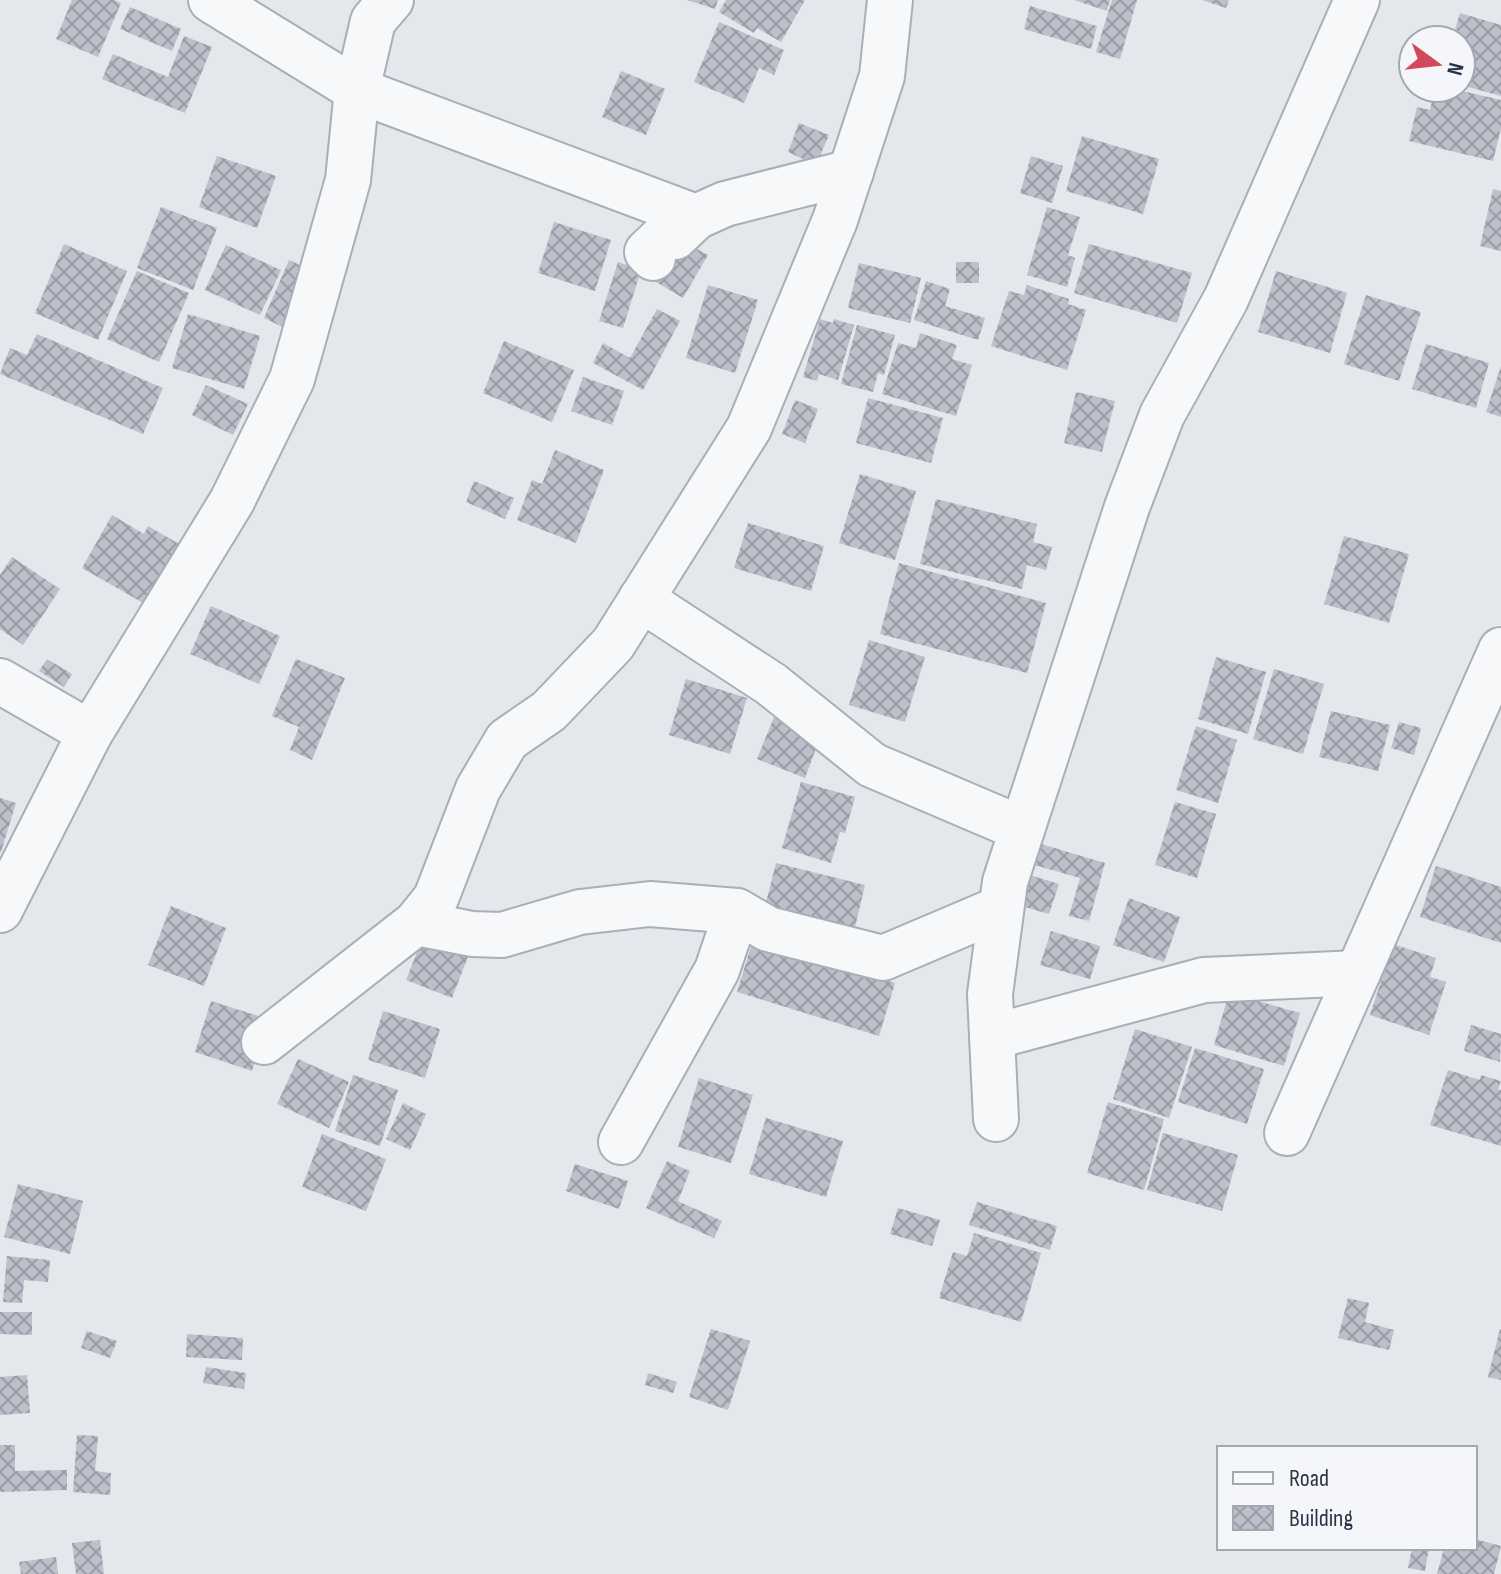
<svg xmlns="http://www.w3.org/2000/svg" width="1501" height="1574" viewBox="0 0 1501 1574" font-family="'Sofia Sans Condensed',sans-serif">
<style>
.building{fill:url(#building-cross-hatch)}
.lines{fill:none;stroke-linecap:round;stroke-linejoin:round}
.minor-casing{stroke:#a9aeb7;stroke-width:48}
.minor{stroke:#f7f8fa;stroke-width:44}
</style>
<defs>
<pattern id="building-cross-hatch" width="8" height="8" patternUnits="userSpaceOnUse" patternTransform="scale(2)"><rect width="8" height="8" fill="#bbc0ca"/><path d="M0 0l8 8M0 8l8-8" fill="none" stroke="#989da6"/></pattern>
</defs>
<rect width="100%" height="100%" fill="#e4e7ec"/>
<g class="building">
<polygon points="72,0 114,0 121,3 98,57 56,39"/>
<polygon points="687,0 718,0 715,9"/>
<polygon points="726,0 805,0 781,42 757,28 754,33 719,12"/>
<polygon points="1074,0 1110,0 1107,11"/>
<polygon points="1112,0 1137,0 1120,59 1096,52"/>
<polygon points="1202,0 1229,0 1226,8"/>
<polygon points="1030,6 1097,26 1091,49 1024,29"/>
<polygon points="130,7 181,29 172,51 120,29"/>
<polygon points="1460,13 1501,25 1501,96 1461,85 1461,40 1452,40"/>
<polygon points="719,22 784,50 774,75 759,68 744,103 694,82"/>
<polygon points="184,36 212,47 185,113 102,79 113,54 168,77"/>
<polygon points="621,71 665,89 646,135 602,117"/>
<polygon points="1435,88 1449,88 1501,100 1501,128 1493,161 1409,141 1417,107 1430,110"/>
<polygon points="799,123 829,135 816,165 788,152"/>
<polygon points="1082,136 1159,159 1143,214 1066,191"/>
<polygon points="217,156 276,176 257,228 199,207"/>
<polygon points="1031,156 1063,166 1052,203 1020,193"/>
<polygon points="1493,189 1501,191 1501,251 1480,246"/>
<polygon points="161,207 217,228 193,290 137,268"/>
<polygon points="1047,207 1080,217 1068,255 1075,258 1067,287 1027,275"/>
<polygon points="554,222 611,240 595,291 538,273"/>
<polygon points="686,243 708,255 683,298 646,276"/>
<polygon points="64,244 127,271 98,340 35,313"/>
<polygon points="1089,244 1192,273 1177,323 1074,293"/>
<polygon points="226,245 281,270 260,315 205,290"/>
<polygon points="289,260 315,272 289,330 264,318"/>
<polygon points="618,262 641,270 623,328 599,321"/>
<rect x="956" y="262" width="23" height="21"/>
<polygon points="859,263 921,278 910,323 848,308"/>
<polygon points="137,271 189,293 159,362 107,339"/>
<polygon points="1276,271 1347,293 1330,353 1258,332"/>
<polygon points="926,281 950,289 945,306 985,318 978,340 914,320"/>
<polygon points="708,285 758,300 735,373 686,358"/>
<polygon points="1027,285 1069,299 1068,304 1086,310 1067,370 991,346 1009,291 1024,295"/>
<polygon points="1366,295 1421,312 1399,381 1344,364"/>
<polygon points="657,309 680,321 643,390 593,363 603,343 630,358"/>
<polygon points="188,314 260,336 244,389 172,368"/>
<polygon points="820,319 833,323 834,319 854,325 838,380 819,374 817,381 803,377"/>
<polygon points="857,325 895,335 884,375 878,373 873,392 841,384"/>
<polygon points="920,333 957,345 952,359 972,365 956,416 882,394 898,343 916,348"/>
<polygon points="37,334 163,388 143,434 0,374 10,348 27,355"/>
<polygon points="504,341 574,370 552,422 483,393"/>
<polygon points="1426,344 1489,363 1476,408 1412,389"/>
<polygon points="1501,366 1501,417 1486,412"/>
<polygon points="583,377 624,391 612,425 571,411"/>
<polygon points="206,385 248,404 233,435 192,415"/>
<polygon points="1076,392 1115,401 1102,452 1064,443"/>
<polygon points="868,398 943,418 931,463 856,443"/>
<polygon points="795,400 818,409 805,443 782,434"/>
<polygon points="555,450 604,470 576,543 517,520 532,480 542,484"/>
<polygon points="860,474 916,491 895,560 839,543"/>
<polygon points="474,481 514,498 505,519 466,502"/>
<polygon points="936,499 1037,524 1033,542 1052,547 1046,570 1027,565 1022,589 920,564"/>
<polygon points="112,515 144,534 148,526 179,544 145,604 82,568"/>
<polygon points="748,523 824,546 811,591 734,568"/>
<polygon points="1344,536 1409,554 1389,623 1324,604"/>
<polygon points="12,557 60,589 23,645 0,629 0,575"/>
<polygon points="899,563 1046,603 1027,673 880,634"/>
<polygon points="211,606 280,636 259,684 190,654"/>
<polygon points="869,640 925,657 905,722 849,705"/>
<polygon points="1216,657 1266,672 1248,734 1198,719"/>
<polygon points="47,659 72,674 64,687 39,671"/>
<polygon points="296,659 345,678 312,760 290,750 299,727 272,716"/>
<polygon points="1274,669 1324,684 1303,754 1253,739"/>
<polygon points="686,679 747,698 730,754 669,735"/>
<polygon points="1331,711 1390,725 1378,771 1319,757"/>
<polygon points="774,717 821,735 805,778 757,759"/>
<polygon points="1399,722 1421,728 1414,755 1391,748"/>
<polygon points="1196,726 1237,740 1218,803 1176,790"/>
<polygon points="801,782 855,797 845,833 840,832 831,863 782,848"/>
<polygon points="0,798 16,803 1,852 0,852"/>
<polygon points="1175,802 1216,814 1197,878 1155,865"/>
<polygon points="1031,841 1105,863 1089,921 1069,916 1080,878 1024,862"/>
<polygon points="776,863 865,885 852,940 762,918"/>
<polygon points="1436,866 1501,887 1501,943 1420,917"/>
<polygon points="1020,872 1059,884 1049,914 1011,903"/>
<polygon points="1129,898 1180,917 1164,962 1113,945"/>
<polygon points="171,906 226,928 204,986 148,965"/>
<polygon points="1051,931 1100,946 1090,979 1040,965"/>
<polygon points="424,935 469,954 452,998 406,980"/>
<polygon points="753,940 895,983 879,1036 737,992"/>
<polygon points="1393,944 1436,958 1430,977 1446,982 1429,1035 1370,1015"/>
<polygon points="1229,993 1300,1013 1284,1066 1214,1045"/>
<polygon points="211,1001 268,1019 252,1071 195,1052"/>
<polygon points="383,1011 440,1029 425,1078 368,1060"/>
<polygon points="1471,1025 1501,1034 1500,1062 1464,1051"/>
<polygon points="1135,1029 1192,1047 1169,1118 1113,1099"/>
<polygon points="1195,1048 1264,1069 1247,1124 1178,1102"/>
<polygon points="298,1059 349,1082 329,1128 277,1104"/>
<polygon points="1448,1070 1480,1080 1481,1075 1501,1081 1498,1089 1501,1090 1501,1146 1430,1125"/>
<polygon points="353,1075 398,1090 380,1146 335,1131"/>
<polygon points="699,1078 753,1095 731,1163 678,1147"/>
<polygon points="1108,1102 1164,1119 1144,1190 1087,1173"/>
<polygon points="403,1103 426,1114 410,1150 386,1139"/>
<polygon points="766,1118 843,1141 826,1197 749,1174"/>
<polygon points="1163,1133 1238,1155 1222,1211 1147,1190"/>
<polygon points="322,1134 386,1159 366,1211 302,1187"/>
<polygon points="667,1161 690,1171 678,1201 722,1221 714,1238 646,1208"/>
<polygon points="575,1164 628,1181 619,1209 566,1191"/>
<polygon points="18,1184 83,1201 70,1254 4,1237"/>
<polygon points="977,1202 1057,1226 1050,1250 969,1225"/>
<polygon points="898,1208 940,1220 932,1246 890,1234"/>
<polygon points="974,1233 1041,1253 1021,1322 939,1298 953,1252 967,1256"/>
<polygon points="7,1256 50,1260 48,1282 24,1280 22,1303 3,1302"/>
<polygon points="1348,1298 1369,1303 1365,1322 1394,1330 1389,1350 1338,1338"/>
<polygon points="0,1312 32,1312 32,1335 0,1334"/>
<polygon points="711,1329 750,1341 728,1410 689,1397"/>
<polygon points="1500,1329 1501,1329 1501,1380 1488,1377"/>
<polygon points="87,1331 117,1341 110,1358 81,1348"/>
<polygon points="187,1334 243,1338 242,1360 186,1357"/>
<polygon points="206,1367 246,1373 244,1389 203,1383"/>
<polygon points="648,1373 677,1382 673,1393 645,1385"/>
<polygon points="27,1375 30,1413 0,1415 0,1377"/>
<polygon points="77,1435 98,1436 95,1471 111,1473 110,1495 73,1492"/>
<polygon points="0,1445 15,1445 15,1471 67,1470 67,1490 0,1492"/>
<polygon points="1475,1539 1501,1546 1494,1574 1437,1574 1444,1548 1475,1548"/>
<polygon points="100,1540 104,1574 76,1574 72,1543"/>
<polygon points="1412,1548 1429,1548 1425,1571 1408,1568"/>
<polygon points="56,1557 58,1574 21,1574 19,1562"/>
</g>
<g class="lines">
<defs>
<g id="minor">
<polyline points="211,0 357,90 696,217"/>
<polyline points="653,258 647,252 669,231 675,237 696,217 725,204 851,172"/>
<polyline points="641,599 771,684 872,765 1022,829"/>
<polyline points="0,681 90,733 0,910"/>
<polyline points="90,733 232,501 292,379 348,180 357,90 373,21 391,0"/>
<polyline points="416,923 472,934 502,935 580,912 650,904 737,911 768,929 883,958 1001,908"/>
<polyline points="992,1037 1204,980 1358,973"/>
<polyline points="264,1042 416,923 436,898 478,789 507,740 549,711 613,644 749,428 835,220 882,76 890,0"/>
<polyline points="996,1119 990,994 1005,882 1127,507 1162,415 1226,299 1357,0"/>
<polyline points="1287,1133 1501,650"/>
<polyline points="621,1142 717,970 737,911"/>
</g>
</defs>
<use href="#minor" class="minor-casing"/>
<use href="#minor" class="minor"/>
</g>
<rect x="1217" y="1446" width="260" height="104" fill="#f4f6f9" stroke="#a4a8b1" stroke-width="2"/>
<rect x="1233" y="1472" width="40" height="12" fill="#f7f8fa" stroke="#a4a8b1" stroke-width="2"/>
<text x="1289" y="1486" font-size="24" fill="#2b3445">Road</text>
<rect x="1233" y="1506" width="40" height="24" fill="url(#building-cross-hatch)" stroke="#a4a8b1" stroke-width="2"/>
<text x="1289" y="1526" font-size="24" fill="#2b3445">Building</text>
<g transform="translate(1437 64) rotate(105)"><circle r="38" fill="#f4f6f9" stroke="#a4a8b1" stroke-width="2"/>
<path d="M0-6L14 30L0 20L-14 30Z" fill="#d1495b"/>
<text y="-12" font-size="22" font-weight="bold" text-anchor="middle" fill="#2b3445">N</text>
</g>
</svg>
